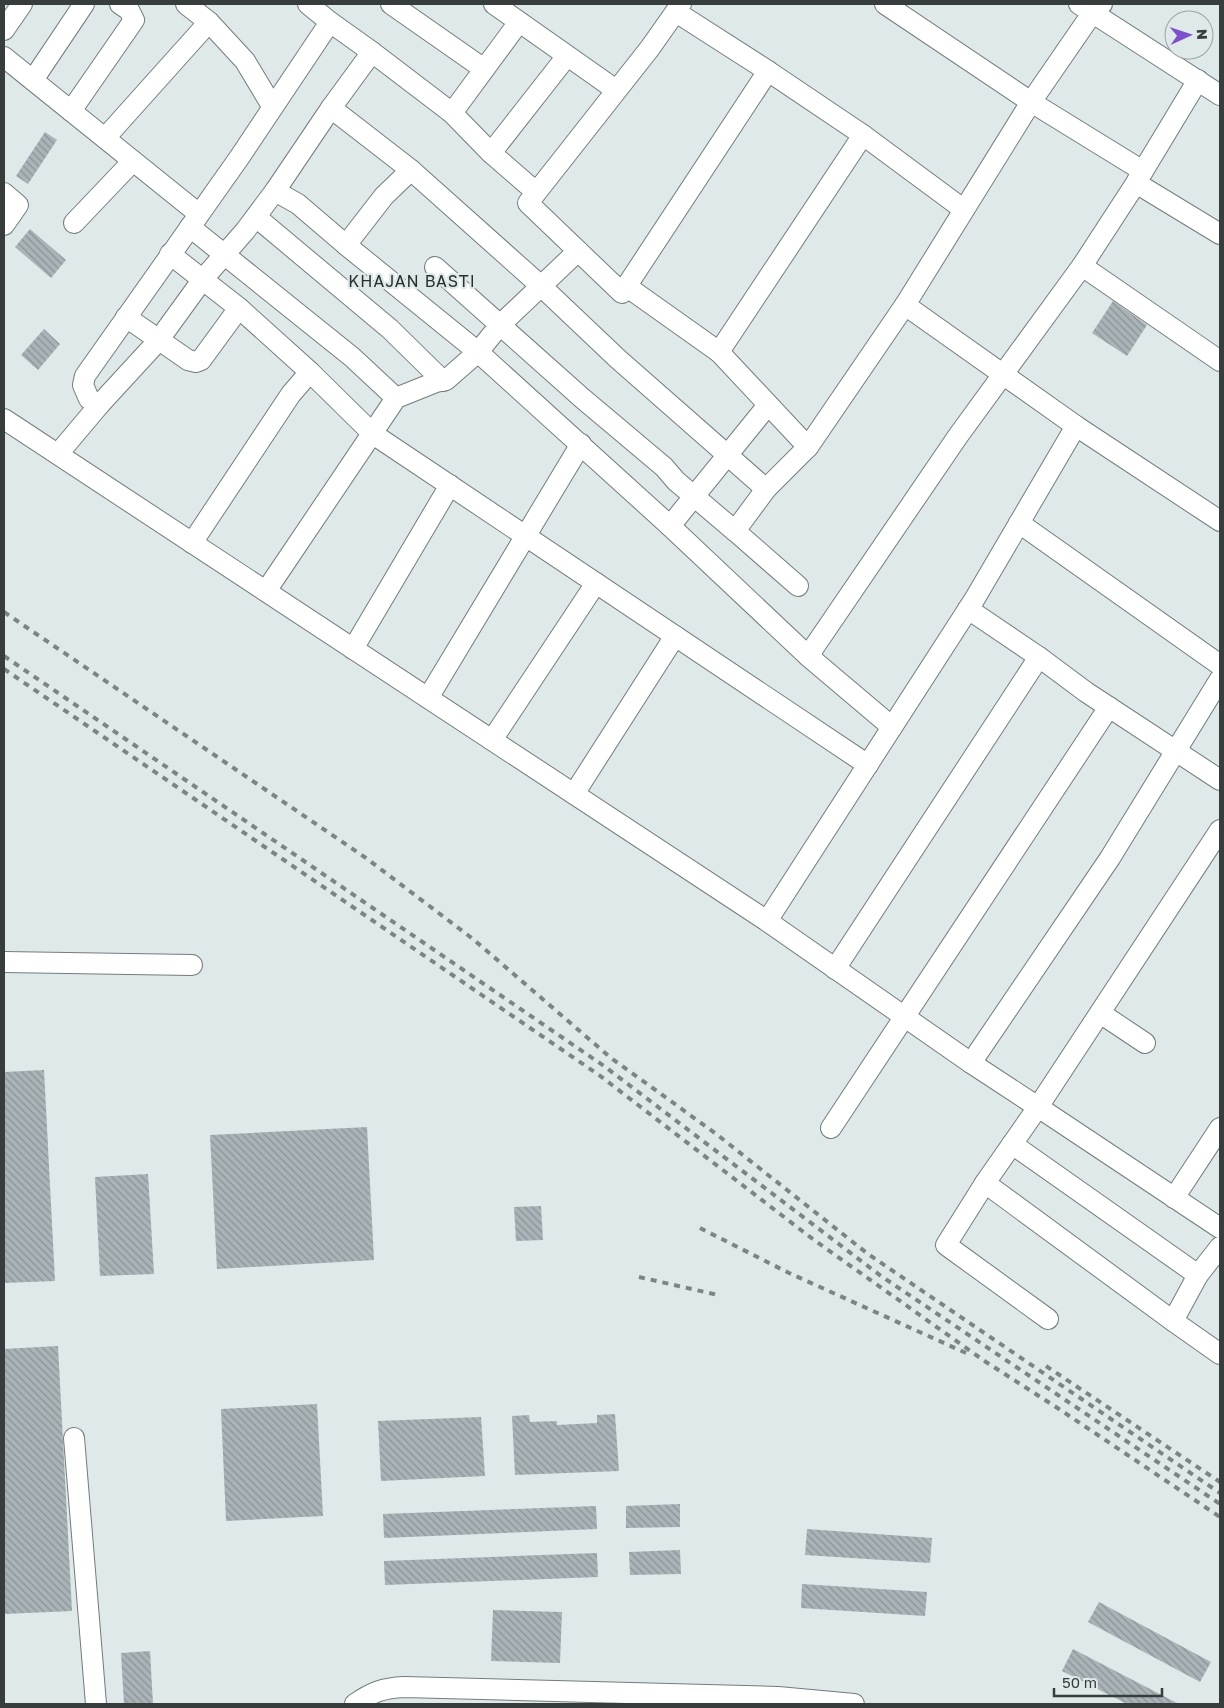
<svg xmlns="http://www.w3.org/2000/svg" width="1224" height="1708" viewBox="0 0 1224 1708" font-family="'Golos Text',sans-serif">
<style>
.building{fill:url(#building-back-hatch)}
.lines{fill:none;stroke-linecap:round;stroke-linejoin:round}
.minor-casing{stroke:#737c7d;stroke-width:22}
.minor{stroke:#fff;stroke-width:20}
.rail{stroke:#7d8484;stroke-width:4;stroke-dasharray:6 6;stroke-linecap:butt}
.labels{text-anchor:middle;stroke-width:4.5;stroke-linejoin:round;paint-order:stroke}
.neighbourhood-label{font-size:16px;letter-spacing:1px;fill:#272f2f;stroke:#dfe9ea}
</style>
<defs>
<pattern id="building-back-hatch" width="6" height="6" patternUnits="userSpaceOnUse" patternTransform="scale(1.25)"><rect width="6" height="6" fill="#aab3b7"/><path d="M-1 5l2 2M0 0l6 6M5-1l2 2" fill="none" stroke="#8b9396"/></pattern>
</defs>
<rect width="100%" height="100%" fill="#dfe9ea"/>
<g class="building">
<polygon points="45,132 57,140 28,184 16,176"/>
<polygon points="30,229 66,260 51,278 15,247"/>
<polygon points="1113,301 1147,325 1127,356 1092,333"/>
<polygon points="44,329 60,344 38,370 21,355"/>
<polygon points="44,1070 55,1281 4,1283 4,1072"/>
<polygon points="367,1127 374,1260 217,1269 210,1135"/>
<polygon points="148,1174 154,1274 100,1276 95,1177"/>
<polygon points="541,1206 543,1240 516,1241 514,1207"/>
<polygon points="58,1346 72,1611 4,1614 4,1349"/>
<polygon points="317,1404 323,1516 226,1521 221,1409"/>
<polygon points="615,1414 619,1471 515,1475 512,1416 529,1415 530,1422 557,1421 557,1425 597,1423 597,1415"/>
<polygon points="481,1417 485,1476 381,1481 378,1421"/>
<polygon points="680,1504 680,1527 626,1528 626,1506"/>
<polygon points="596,1506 597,1529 384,1538 383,1514"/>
<polygon points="807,1529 932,1538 930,1563 805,1555"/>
<polygon points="680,1550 681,1574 630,1575 629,1552"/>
<polygon points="597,1553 598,1577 385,1585 384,1561"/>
<polygon points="802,1584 927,1592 925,1616 801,1608"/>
<polygon points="1099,1602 1211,1662 1200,1682 1088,1622"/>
<polygon points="493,1610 562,1612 560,1663 491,1661"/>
<polygon points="1073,1649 1179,1704 1127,1704 1062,1671"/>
<polygon points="150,1651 153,1704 124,1704 121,1653"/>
</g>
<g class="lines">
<defs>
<g id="minor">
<polyline points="186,4 209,22 245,61 272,106"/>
<polyline points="308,4 330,22 239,158 85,376 83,385 89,399 100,404 158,341 203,279 245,231 275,191 331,108 372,52"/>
<polyline points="391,4 484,69"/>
<polyline points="494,4 616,90"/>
<polyline points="681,4 650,48 528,203 622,293 768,71"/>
<polyline points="885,4 1031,102 1143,171"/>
<polyline points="1079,4 1220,95"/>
<polyline points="676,12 768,71 863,135"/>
<polyline points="330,22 372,52 452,113 491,153 536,192"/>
<polyline points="4,30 22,4"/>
<polyline points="4,57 199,214"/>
<polyline points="33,80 84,4"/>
<polyline points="331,108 411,170 541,286 618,359 766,489"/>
<polyline points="71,111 134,20 129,10 120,4"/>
<polyline points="452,113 519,22"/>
<polyline points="105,138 209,22"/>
<polyline points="491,153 567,56"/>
<polyline points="1137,181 1198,80"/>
<polyline points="275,191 298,204 346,245 478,352 670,526 808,656 892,727"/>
<polyline points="4,193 18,205 4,225"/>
<polyline points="256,217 390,329 443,381"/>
<polyline points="74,223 133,161"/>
<polyline points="190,227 352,357 396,398"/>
<polyline points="346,245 384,196 411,170"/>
<polyline points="170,254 239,308 310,372 373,434 868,765"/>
<polyline points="1082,266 1220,361"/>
<polyline points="435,267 582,398 664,467 676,481 735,531"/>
<polyline points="626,286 719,352"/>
<polyline points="905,305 808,447 719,352 863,135 963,209"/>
<polyline points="126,317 188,360 196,362 201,360 239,308"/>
<polyline points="4,419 767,921 971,1063 1038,1107 1220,830"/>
<polyline points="1076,426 905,305 1031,102 1093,12 1102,4"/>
<polyline points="58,454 100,404"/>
<polyline points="1019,523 1220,665"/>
<polyline points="670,526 768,405"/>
<polyline points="192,543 291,394 310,372"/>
<polyline points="798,586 735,531 766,489 808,447"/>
<polyline points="266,591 396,398 436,382 446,380 478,352 500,325 578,251"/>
<polyline points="968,609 1039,657 1086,692 1220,780"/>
<polyline points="353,649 450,485"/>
<polyline points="808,656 958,436 1082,266 1136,183 1220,234"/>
<polyline points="428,698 581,444"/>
<polyline points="492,740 596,583"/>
<polyline points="574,794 675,636"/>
<polyline points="767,921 974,600 1076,426 1220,521"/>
<polyline points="4,962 192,965"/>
<polyline points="835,969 1039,657"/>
<polyline points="1100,1013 1145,1043"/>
<polyline points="971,1063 1110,858 1220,679"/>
<polyline points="831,1128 1109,707"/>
<polyline points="1012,1144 1198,1275"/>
<polyline points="985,1183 946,1245 1048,1319"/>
<polyline points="1174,1198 1220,1128"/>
<polyline points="1220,1228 1038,1107 985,1183 1173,1321 1220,1354"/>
<polyline points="1173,1321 1198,1275 1220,1247"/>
<polyline points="74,1438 96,1704"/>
<path d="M355,1704C372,1692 383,1688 404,1687L778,1697L854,1704"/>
</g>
</defs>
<use href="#minor" class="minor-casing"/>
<use href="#minor" class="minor"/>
<g class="rail">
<polyline points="4,612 366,858 473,939 611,1058 715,1133 868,1254 1220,1493"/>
<polyline points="4,656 604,1066 881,1276 1220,1504"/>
<polyline points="4,669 599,1075 814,1240 986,1362 1059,1409 1220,1517"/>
<polyline points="700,1228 789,1273 966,1353"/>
<polyline points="639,1277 718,1295"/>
<polyline points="1046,1366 1220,1482"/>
</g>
</g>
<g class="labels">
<g class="neighbourhood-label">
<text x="412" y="287">KHAJAN BASTI</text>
</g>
</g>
<rect width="1224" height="1708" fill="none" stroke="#373c3c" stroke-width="10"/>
<g transform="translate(1189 35) rotate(87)"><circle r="24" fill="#dfe9ea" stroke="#9ca4a4"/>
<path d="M0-4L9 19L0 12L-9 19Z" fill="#7d51c9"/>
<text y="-8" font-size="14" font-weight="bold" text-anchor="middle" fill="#373c3c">N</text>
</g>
<path d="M1054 1688v8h108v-8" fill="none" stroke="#373c3c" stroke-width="2.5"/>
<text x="1062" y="1688" font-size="15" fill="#373c3c" stroke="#dfe9ea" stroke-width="4" paint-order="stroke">50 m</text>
</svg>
